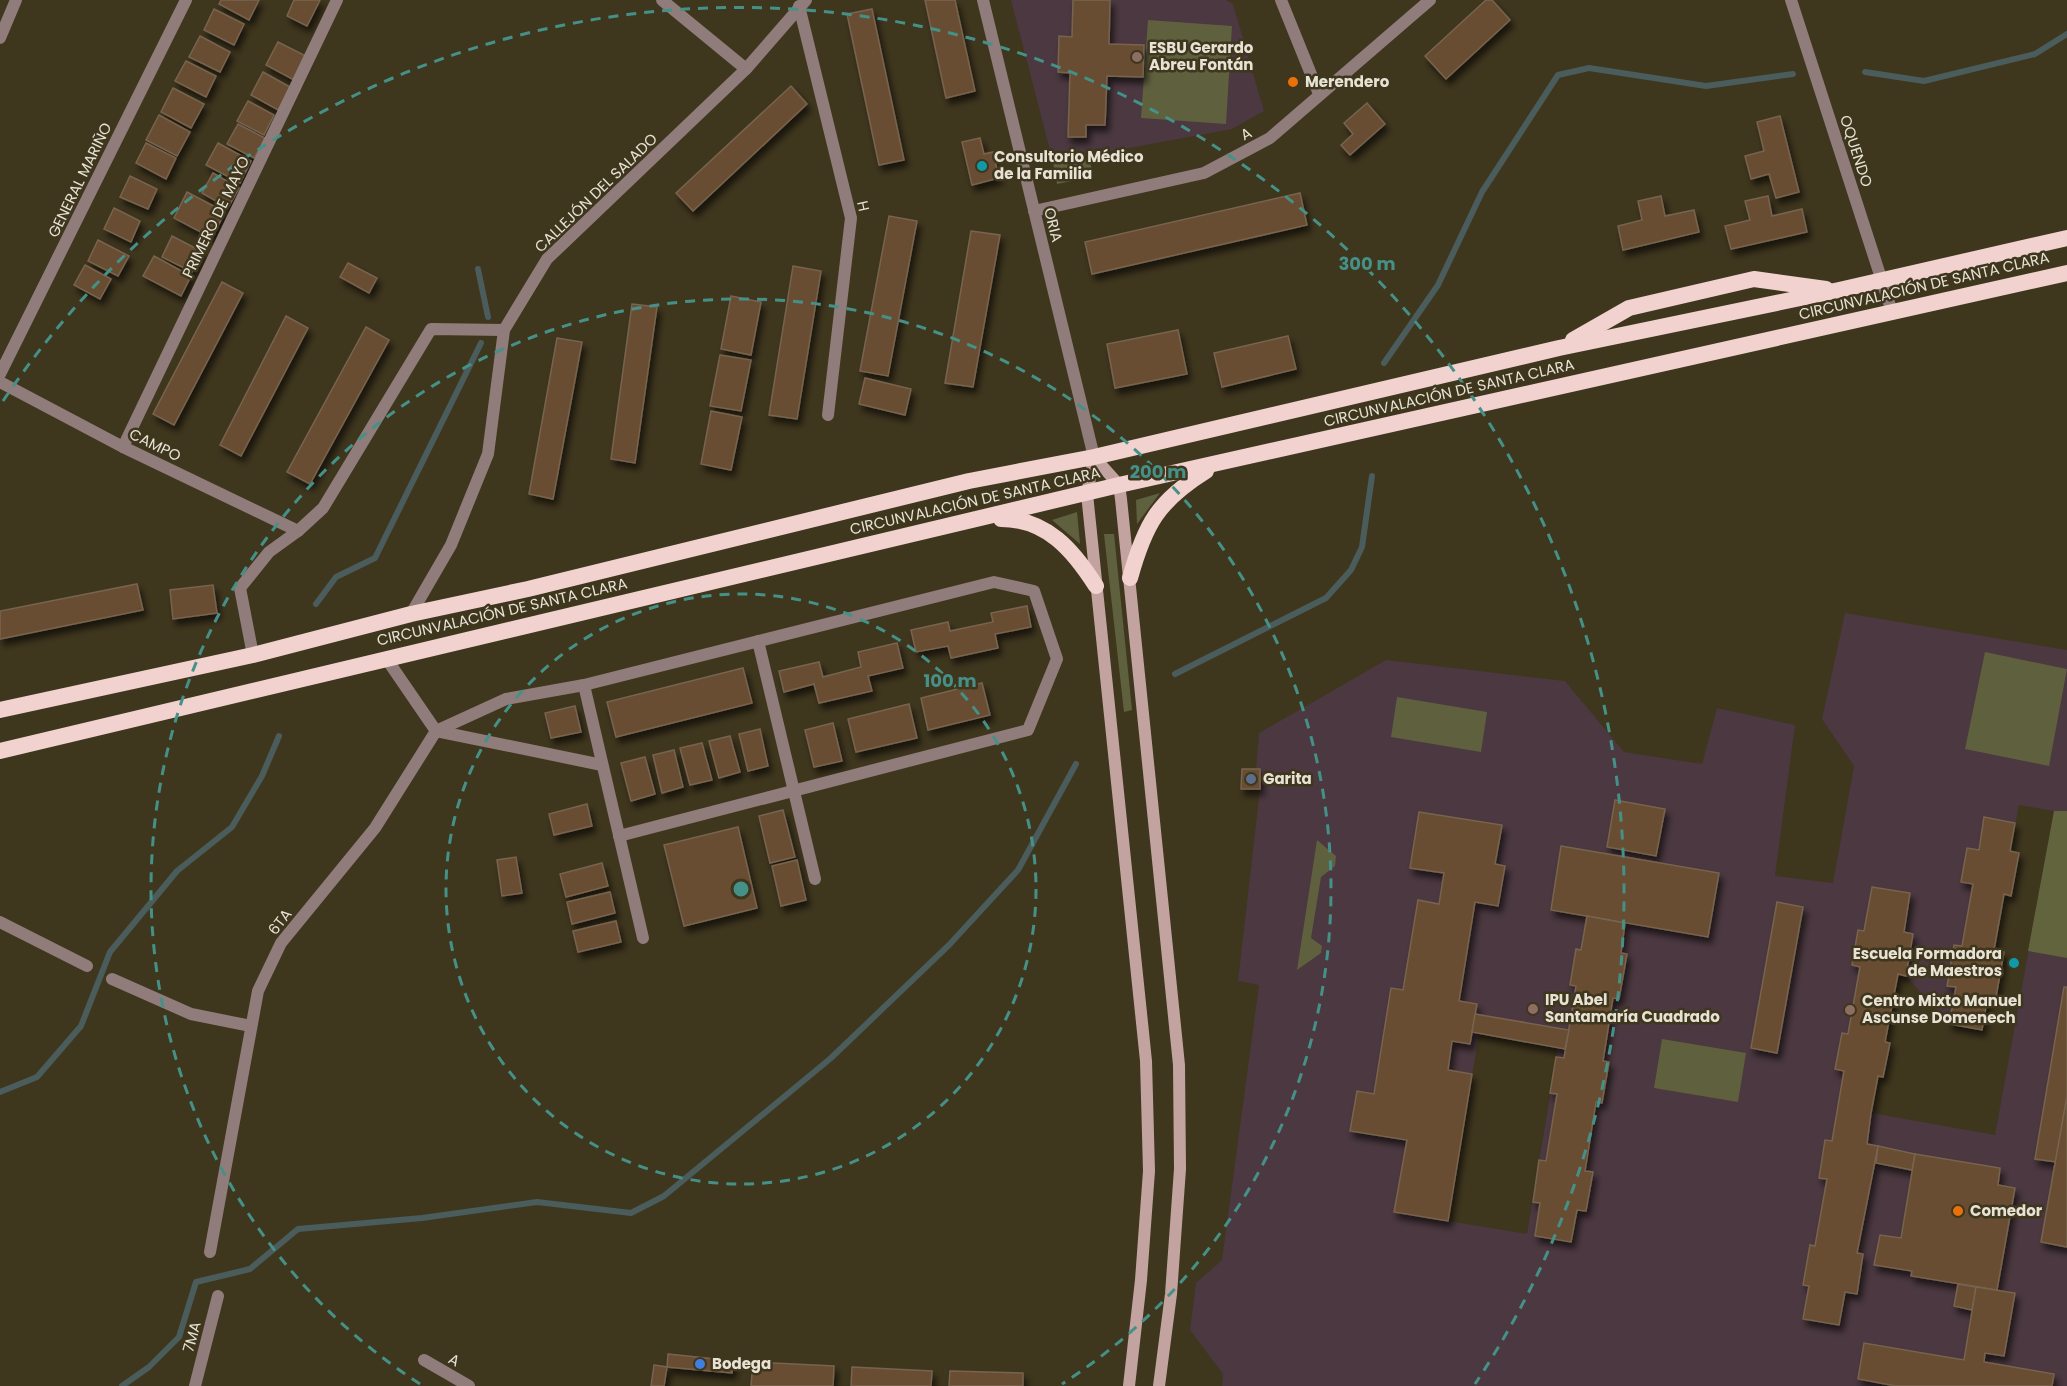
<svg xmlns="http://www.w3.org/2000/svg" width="2067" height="1386" viewBox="0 0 2067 1386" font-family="Poppins,sans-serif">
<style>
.education{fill:#4b3840;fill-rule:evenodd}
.green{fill:#5f603e}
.forest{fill:#62643e}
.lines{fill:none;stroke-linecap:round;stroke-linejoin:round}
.stream{stroke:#4a5c5b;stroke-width:6}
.building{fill:#684d30;stroke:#77644f;stroke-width:1.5;filter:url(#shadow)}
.minor{stroke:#907c7a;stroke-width:12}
.tertiary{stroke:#907c7a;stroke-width:12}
.secondary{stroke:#c3a39f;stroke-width:12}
.trunk{stroke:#f1d2cf;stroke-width:16}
.ring{fill:none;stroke:#459188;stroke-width:3;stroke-dasharray:10 8}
.education-dot{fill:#8d6e63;stroke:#3f361e;stroke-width:2}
.food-dot{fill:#e8710a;stroke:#3f361e;stroke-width:2}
.culture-dot{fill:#0f9aa8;stroke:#3f361e;stroke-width:2}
.service-dot{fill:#5c6f8a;stroke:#3f361e;stroke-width:2}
.shop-dot{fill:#3f7fe0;stroke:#3f361e;stroke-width:2}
.labels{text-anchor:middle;stroke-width:5;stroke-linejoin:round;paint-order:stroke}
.poi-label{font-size:15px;font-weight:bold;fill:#e7e2d4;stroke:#3f361e;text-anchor:start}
.street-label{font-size:15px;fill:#e7e2d4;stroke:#3f361e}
.centre{fill:#459188;stroke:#3f361e;stroke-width:3}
.ring-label{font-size:18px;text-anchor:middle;font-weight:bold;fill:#459188;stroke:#3f361e;stroke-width:5;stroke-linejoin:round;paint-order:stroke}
</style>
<defs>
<filter id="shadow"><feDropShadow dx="3.5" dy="6" stdDeviation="3" flood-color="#0009"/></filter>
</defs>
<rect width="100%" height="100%" fill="#3f361e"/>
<g class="education">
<polygon points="1011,0 1226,0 1233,4 1264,111 1232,129 1053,162"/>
<path d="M1845,613L2067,650V1386H1222L1223,1374L1190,1330L1196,1283L1222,1260L1259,985L1238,981L1260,789L1256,770L1259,733L1386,660L1565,681L1624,752L1702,764L1717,708L1795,725L1775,876L1833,883L1854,766L1822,719ZM2019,805L2054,811L1995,1135L1872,1113L1878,1077H1883L1890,1043L1885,1041L1898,974L1906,976L1949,1024L1988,996L1996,997L2004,952L1994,950L2004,895L2011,896L2019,853L2010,851ZM1479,1034L1558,1048L1527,1234L1448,1221Z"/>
</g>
<g class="green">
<polygon points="1148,20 1232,26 1226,124 1141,118"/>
<polygon points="1089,155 1093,177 1057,184 1053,162"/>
<polygon points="1160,493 1137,524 1136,500"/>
<polygon points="1077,512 1080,544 1052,520"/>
<polygon points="1104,534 1114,534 1132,710 1124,712"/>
<polygon points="1985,652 2067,669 2049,766 1965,749"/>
<polygon points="1397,697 1487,712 1481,752 1391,737"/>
<polygon points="1317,840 1336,856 1335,866 1321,877 1311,938 1322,946 1321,953 1297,970"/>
<polygon points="1662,1039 1746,1053 1738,1102 1654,1088"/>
</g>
<polygon class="forest" points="2054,811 2067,811 2067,958 2028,951"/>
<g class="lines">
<g class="stream">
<polyline points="1865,72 1924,81 2035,54 2067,34"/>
<polyline points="478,269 488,317"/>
<polyline points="1384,363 1438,285 1482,192 1558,75 1589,68 1706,86 1793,74"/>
<polyline points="316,604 336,577 375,558 481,343"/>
<polyline points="1175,674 1326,598 1351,570 1362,547 1372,476"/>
<polyline points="0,1092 37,1077 81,1026 110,952 177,871 232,827 262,776 279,736"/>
<polyline points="122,1386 149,1367 179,1337 196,1282 250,1269 298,1229 422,1218 537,1202 631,1213 664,1196 831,1058 949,945 1018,870 1076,764"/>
</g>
</g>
<g class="building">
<polygon points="221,0 259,0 249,20 219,4"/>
<polygon points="294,0 320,0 307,26 287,16"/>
<polygon points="925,0 955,0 975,91 946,98"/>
<polygon points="1073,0 1110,0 1109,44 1144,45 1143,77 1107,76 1105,125 1086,125 1086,137 1068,137 1070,73 1058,72 1059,36 1072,37"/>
<polygon points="1486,0 1492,0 1510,20 1446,79 1425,56"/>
<polygon points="214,9 244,24 234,45 204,30"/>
<polygon points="872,9 904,160 879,165 847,14"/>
<polygon points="200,36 230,52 220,72 189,57"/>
<polygon points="278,42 306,56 294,80 266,65"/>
<polygon points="186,61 216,76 206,97 175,81"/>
<polygon points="263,72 290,87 278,110 251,95"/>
<polygon points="791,86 807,104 693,211 676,193"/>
<polygon points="173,88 204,104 191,128 161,112"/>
<polygon points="248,101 274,115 264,135 237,121"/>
<polygon points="1367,103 1385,124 1350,155 1341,145 1353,134 1344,123"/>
<polygon points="159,115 190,132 177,156 146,140"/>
<polygon points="1780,116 1799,192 1776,198 1769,174 1751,179 1745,156 1764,151 1757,122"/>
<polygon points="238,124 265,138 254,158 227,144"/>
<polygon points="980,138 984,154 993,152 999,178 972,185 962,142"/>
<polygon points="146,143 176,158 166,179 136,163"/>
<polygon points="218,143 251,161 240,183 206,165"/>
<polygon points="213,173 239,188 228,208 202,193"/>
<polygon points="130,176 157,189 148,209 120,197"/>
<polygon points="187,192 225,212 212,238 174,218"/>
<polygon points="1300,193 1307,225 1092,274 1085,242"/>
<polygon points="1661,196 1665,216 1694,210 1699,232 1623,250 1618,226 1642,220 1638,201"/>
<polygon points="1768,196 1772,216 1802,209 1807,232 1731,249 1725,226 1750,220 1745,201"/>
<polygon points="114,208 140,221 131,242 104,229"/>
<polygon points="889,216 917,221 888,376 860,371"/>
<polygon points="971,231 1000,235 973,387 945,383"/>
<polygon points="172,236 203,252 192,272 162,257"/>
<polygon points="98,240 129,256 118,276 88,261"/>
<polygon points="154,256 191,276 181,296 143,276"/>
<polygon points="348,263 377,278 369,293 340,277"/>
<polygon points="85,265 111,279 100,299 74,285"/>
<polygon points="793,266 821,271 797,419 769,415"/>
<polygon points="222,282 243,293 174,425 153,414"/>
<polygon points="731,296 761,302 751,355 721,349"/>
<polygon points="632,304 657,307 635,463 611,459"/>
<polygon points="286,316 308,328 241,456 220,445"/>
<polygon points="366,327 389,340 310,484 287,472"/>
<polygon points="1178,330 1187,374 1115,388 1107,344"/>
<polygon points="1288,336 1296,369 1222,387 1214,353"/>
<polygon points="557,338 582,342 553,499 529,494"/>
<polygon points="720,355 751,360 741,411 710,406"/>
<polygon points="865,378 911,389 905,415 859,404"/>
<polygon points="711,411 742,417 731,470 701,464"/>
<polygon points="137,584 143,610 0,639 0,611"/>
<polygon points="213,585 217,613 173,619 170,590"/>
<polygon points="1027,606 1031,627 995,634 998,648 951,658 948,646 916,652 911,630 948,622 950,631 993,622 991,613"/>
<polygon points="897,643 903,668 868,676 872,691 819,703 814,684 784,692 779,671 819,662 823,677 861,667 858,652"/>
<polygon points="743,668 752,703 616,737 607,702"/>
<polygon points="982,683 990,715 928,730 921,698"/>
<polygon points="909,704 917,738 856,752 848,719"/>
<polygon points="575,706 581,732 551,738 545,713"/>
<polygon points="833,723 842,761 814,767 805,730"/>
<polygon points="760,729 768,766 748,771 739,734"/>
<polygon points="730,736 740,772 719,778 709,741"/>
<polygon points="702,743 712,780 690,785 680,748"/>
<polygon points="674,750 683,787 662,793 653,755"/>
<polygon points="645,757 655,794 631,801 621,763"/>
<polygon points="1242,769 1260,769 1260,789 1241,789"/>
<polygon points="1615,800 1665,809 1656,856 1607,847"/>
<polygon points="587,804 592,826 554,835 549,814"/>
<polygon points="783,810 795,857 770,863 759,816"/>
<polygon points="1419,812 1502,825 1495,864 1505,866 1498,906 1475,902 1459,1001 1477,1004 1470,1044 1452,1041 1448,1070 1472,1074 1448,1221 1394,1212 1407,1140 1350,1131 1357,1091 1374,1094 1391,988 1403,990 1418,900 1439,904 1444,873 1410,868"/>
<polygon points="1984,817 2015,823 2010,851 2019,853 2011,896 2004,894 1994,950 2004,952 1996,997 1988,995 1982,1030 1949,1024 1956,987 1947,986 1954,945 1962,946 1973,884 1961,882 1967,848 1979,850"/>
<polygon points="738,827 757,908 684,926 664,845"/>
<polygon points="1561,846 1719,873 1708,937 1551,910"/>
<polygon points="516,857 522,893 502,896 497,860"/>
<polygon points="797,860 806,900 781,906 772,866"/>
<polygon points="602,863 608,886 566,897 560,874"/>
<polygon points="1872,887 1910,893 1904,932 1913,934 1906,976 1898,974 1885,1042 1890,1043 1883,1077 1878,1076 1871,1113 1867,1144 1878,1146 1857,1253 1863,1254 1857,1294 1845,1292 1839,1325 1803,1319 1809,1286 1803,1285 1810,1245 1815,1246 1827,1179 1819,1178 1825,1140 1832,1141 1844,1071 1835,1069 1842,1033 1848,1034 1860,967 1852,965 1858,930 1864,931"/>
<polygon points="610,892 615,913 572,924 567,902"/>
<polygon points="1777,902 1803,907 1777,1053 1751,1048"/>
<polygon points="1587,916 1625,923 1621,953 1627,954 1619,999 1613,998 1603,1061 1609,1062 1602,1103 1596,1102 1585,1171 1593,1172 1586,1211 1577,1210 1571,1242 1535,1236 1540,1203 1533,1202 1539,1160 1546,1161 1557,1094 1550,1093 1556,1057 1564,1058 1576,986 1570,985 1576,949 1581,950"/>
<polygon points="616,921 621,942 578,952 573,931"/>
<polygon points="2064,987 2067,987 2067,1096 2056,1162 2035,1159"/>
<polygon points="1475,1014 1569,1030 1565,1049 1472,1032"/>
<polygon points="2067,1096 2067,1247 2041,1242"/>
<polygon points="1878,1146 1915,1154 1912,1170 1876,1163"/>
<polygon points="1915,1154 2000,1168 1998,1185 2015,1188 1997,1290 1911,1276 1912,1271 1874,1265 1880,1235 1901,1238"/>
<polygon points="1958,1284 1976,1287 1972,1310 1954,1306"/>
<polygon points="1976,1287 2015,1293 2004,1356 1985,1353 1984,1362 2054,1374 2052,1386 1896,1386 1858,1379 1864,1343 1964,1360"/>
<polygon points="668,1354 734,1361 732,1373 667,1367"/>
<polygon points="753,1362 834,1366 833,1386 751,1386"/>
<polygon points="654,1365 667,1367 664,1386 651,1386"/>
<polygon points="852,1367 932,1371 931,1386 851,1386"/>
<polygon points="950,1371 1023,1373 1023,1386 949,1386"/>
</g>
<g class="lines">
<g class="minor">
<polyline points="662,0 746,69"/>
<polyline points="983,0 1094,457"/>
<polyline points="1281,0 1319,94"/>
<polyline points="799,6 851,218 828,415"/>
<polyline points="0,38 16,0"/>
<polyline points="1034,211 1204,173 1270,138 1430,0"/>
<polyline points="0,374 186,0"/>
<polyline points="0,382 123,447 298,531"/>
<polyline points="123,447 337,0"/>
<polyline points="411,614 451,545 488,454 504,330 547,259 746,69 806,0"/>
<polyline points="758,641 815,879"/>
<polyline points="253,655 240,588 269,552 298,531 323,508 431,329 504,330"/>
<polyline points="584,685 643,938"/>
<polyline points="436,731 506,699 584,685 994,582 1034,591 1057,659 1028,730 619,836"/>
<polyline points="436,731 602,765"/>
<polyline points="0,922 87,966"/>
<polyline points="112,979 191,1014 251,1026"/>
<polyline points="210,1252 258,991 281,943 375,828 436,731 386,658"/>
<polyline points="424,1360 469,1386"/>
<polyline points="195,1386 218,1296"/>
</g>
<polyline class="tertiary" points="1791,0 1892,312"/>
<polyline class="secondary" points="1129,1386 1141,1280 1149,1171 1146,1061 1087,494 1094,457 1119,485 1121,499 1179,1065 1180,1169 1171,1294 1159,1386"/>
<g class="trunk">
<polyline points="1573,340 1629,308 1754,279 1826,289"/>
<path d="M1001,519C1047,519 1073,550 1096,586"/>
<path d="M1130,578C1145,524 1158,501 1206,471"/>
<polyline points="0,710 253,655 411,614 528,589 969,481 1094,457 1559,348 1839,290 2067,238"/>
<polyline points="0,751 1119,485 2067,273"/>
</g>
</g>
<g class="ring">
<circle cx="741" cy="889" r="295"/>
<path d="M420 1384A590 590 0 1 1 1062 1384"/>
<path d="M3 401A885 885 0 1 1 1475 1384"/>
</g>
<g class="education-dot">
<circle cx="1137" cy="57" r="6"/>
<circle cx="1533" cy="1009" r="6"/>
<circle cx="1850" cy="1010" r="6"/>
</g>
<g class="food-dot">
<circle cx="1293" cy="82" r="6"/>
<circle cx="1958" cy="1211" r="6"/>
</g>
<g class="culture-dot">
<circle cx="982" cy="166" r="6"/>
<circle cx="2014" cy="963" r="6"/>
</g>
<circle class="service-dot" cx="1251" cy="779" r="6"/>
<circle class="shop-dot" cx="700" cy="1364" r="6"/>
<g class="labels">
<g class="poi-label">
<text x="1149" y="53">ESBU Gerardo<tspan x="1149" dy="17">Abreu Fontán</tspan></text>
<text x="1305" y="87">Merendero</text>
<text x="994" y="162">Consultorio Médico<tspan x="994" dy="17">de la Familia</tspan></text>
<text x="1263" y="784">Garita</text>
<text x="2002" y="959" text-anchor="end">Escuela Formadora<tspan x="2002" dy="17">de Maestros</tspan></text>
<text x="1545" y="1005">IPU Abel<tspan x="1545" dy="17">Santamaría Cuadrado</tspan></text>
<text x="1862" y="1006">Centro Mixto Manuel<tspan x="1862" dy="17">Ascunse Domenech</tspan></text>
<text x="1970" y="1216">Comedor</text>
<text x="712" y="1369">Bodega</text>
</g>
<g class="street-label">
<text transform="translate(1246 134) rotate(-28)" y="5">A</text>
<text transform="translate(1856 151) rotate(72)" y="5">OQUENDO</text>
<text transform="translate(80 180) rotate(-64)" y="5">GENERAL MARIÑO</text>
<text transform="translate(596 193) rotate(-44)" y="5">CALLEJÓN DEL SALADO</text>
<text transform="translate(863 206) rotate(78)" y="5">H</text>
<text transform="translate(216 217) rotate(-64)" y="5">PRIMERO DE MAYO</text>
<text transform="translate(1053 225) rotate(76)" y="5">ORIA</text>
<text transform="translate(1924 286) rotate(-13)" y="5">CIRCUNVALACIÓN DE SANTA CLARA</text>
<text transform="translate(1449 393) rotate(-13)" y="5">CIRCUNVALACIÓN DE SANTA CLARA</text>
<text transform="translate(155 445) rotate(26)" y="5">CAMPO</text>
<text transform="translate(975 501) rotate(-13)" y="5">CIRCUNVALACIÓN DE SANTA CLARA</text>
<text transform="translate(502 612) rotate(-13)" y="5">CIRCUNVALACIÓN DE SANTA CLARA</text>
<text transform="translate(280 922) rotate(-52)" y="5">6TA</text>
<text transform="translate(192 1337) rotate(-75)" y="5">7MA</text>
<text transform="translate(454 1360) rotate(29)" y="5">A</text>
</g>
</g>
<circle cx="741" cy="889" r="9" class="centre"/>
<g class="ring-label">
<text x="1367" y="270">300 m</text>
<text x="1158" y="478">200 m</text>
<text x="950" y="687">100 m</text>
</g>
</svg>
